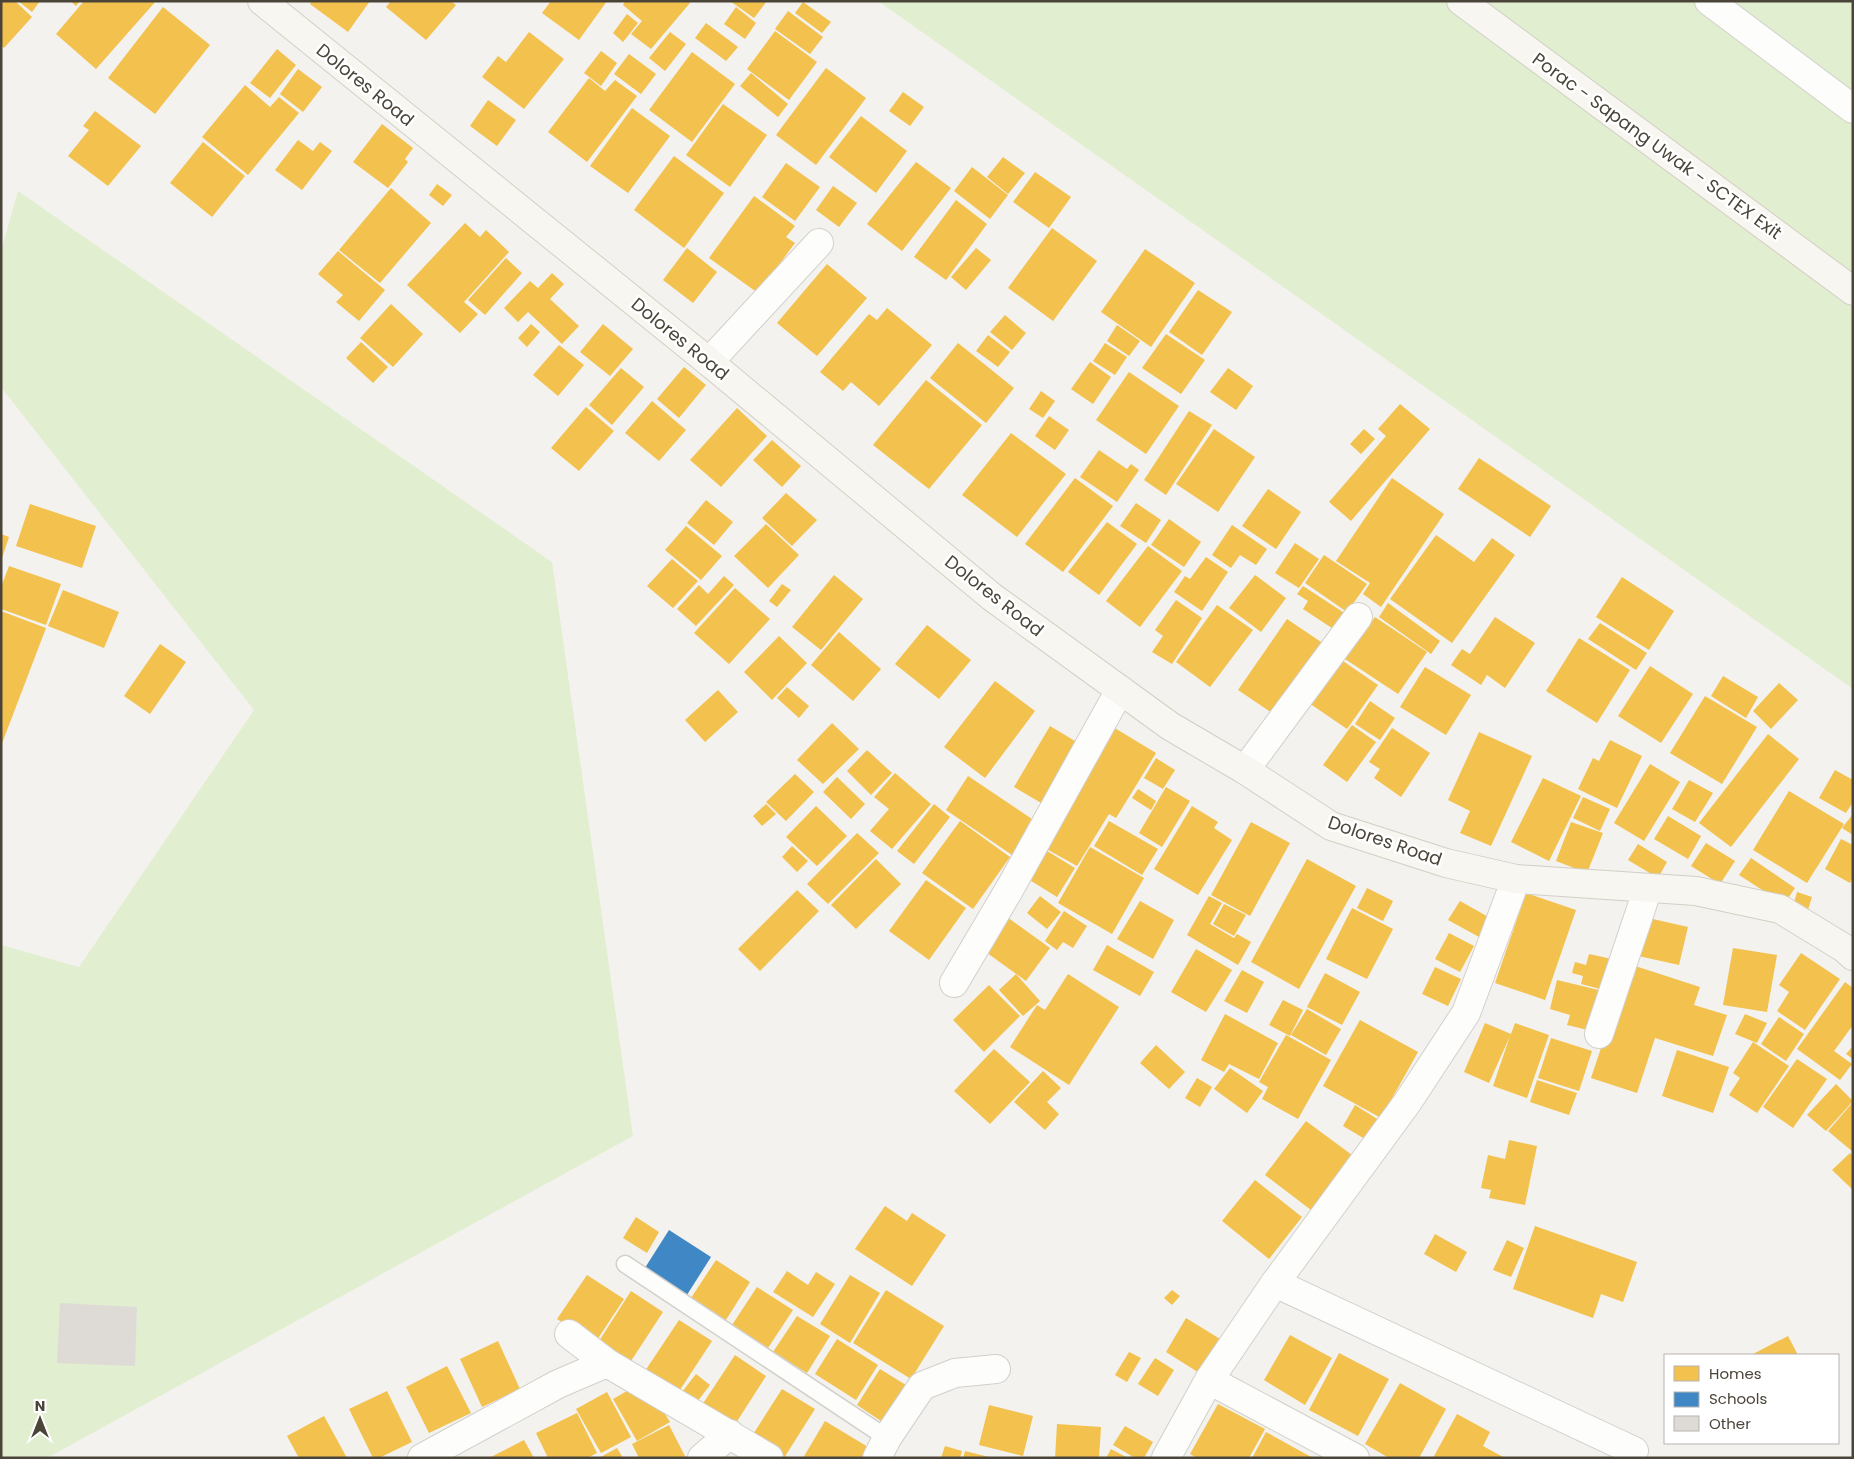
<svg xmlns="http://www.w3.org/2000/svg" width="1854" height="1459" viewBox="0 0 1854 1459" font-family="Poppins,sans-serif">
<style>
.green{fill:#e1eecf}
.homes{fill:#f2c14e}
.schools{fill:#3f88c5}
.building{fill:#dedbd6}
.lines{fill:none;stroke-linecap:round;stroke-linejoin:round}
.lane-casing{stroke:#d2d0cb;stroke-width:19}
.street-casing{stroke:#d2d0cb;stroke-width:30}
.secondary-casing{stroke:#d3cfc5;stroke-width:30}
.lane{stroke:#fdfdfc;stroke-width:16}
.street{stroke:#fdfdfc;stroke-width:28}
.secondary{stroke:#f7f6f1;stroke-width:28}
.labels{text-anchor:middle;stroke-width:5;stroke-linejoin:round;paint-order:stroke}
.street-label{font-size:18px;fill:#4b4439;stroke:#fff}
</style>
<rect width="100%" height="100%" fill="#f4f2ee"/>
<g class="green">
<polygon points="878,1 1853,1 1853,689"/>
<polygon points="18,191 552,562 633,1136 47,1458 1,1458 1,945 79,967 254,710 1,387 1,251"/>
</g>
<g class="homes">
<polygon points="1,1 15,1 32,17 4,48 1,45"/>
<polygon points="18,1 40,1 32,12"/>
<polygon points="70,1 80,1 76,6"/>
<polygon points="84,1 156,1 96,69 56,34"/>
<polygon points="312,1 370,1 348,32 310,4"/>
<polygon points="391,1 451,1 456,5 426,40 386,7"/>
<polygon points="551,1 607,1 579,40 542,13"/>
<polygon points="625,1 688,1 690,3 651,49 631,34 642,21 623,5"/>
<polygon points="730,1 767,1 754,18"/>
<polygon points="803,2 831,22 822,33 795,13"/>
<polygon points="163,7 210,45 155,114 108,78"/>
<polygon points="736,7 756,23 745,39 724,24"/>
<polygon points="788,11 823,37 810,54 775,29"/>
<polygon points="627,14 638,23 623,42 613,33"/>
<polygon points="706,23 738,47 726,61 695,38"/>
<polygon points="775,31 817,62 789,100 747,69"/>
<polygon points="529,32 564,59 524,109 482,77 498,56 506,62"/>
<polygon points="670,32 686,44 665,71 649,58"/>
<polygon points="277,49 296,65 270,98 250,83"/>
<polygon points="601,51 617,63 601,86 584,73"/>
<polygon points="692,52 735,84 692,142 649,110"/>
<polygon points="629,54 656,74 641,94 614,74"/>
<polygon points="826,68 866,98 816,165 776,135"/>
<polygon points="298,69 322,87 303,112 280,94"/>
<polygon points="751,73 788,104 778,117 740,86"/>
<polygon points="589,78 605,91 615,80 637,96 587,162 548,132"/>
<polygon points="245,85 270,107 279,97 299,113 248,175 202,137"/>
<polygon points="903,92 924,107 910,126 889,111"/>
<polygon points="488,100 516,120 497,146 470,126"/>
<polygon points="723,104 767,135 730,187 686,155"/>
<polygon points="632,108 670,136 628,193 590,166"/>
<polygon points="95,111 141,146 108,186 68,156 89,130 83,126"/>
<polygon points="861,116 907,151 876,193 829,157"/>
<polygon points="382,124 413,148 405,159 408,162 388,188 353,162"/>
<polygon points="298,140 313,151 320,142 332,151 302,190 275,170"/>
<polygon points="203,142 245,176 212,217 170,183"/>
<polygon points="674,156 724,193 684,248 634,210"/>
<polygon points="1003,157 1025,173 1008,194 987,177"/>
<polygon points="916,162 951,188 902,251 867,224"/>
<polygon points="786,163 820,187 795,221 762,197"/>
<polygon points="972,167 1008,195 990,219 954,191"/>
<polygon points="1035,172 1071,197 1049,228 1013,202"/>
<polygon points="437,184 452,195 443,206 429,195"/>
<polygon points="833,186 857,203 839,227 816,210"/>
<polygon points="391,188 431,223 380,283 339,250"/>
<polygon points="754,196 795,226 786,237 795,243 758,293 709,258"/>
<polygon points="956,200 987,224 946,280 914,257"/>
<polygon points="465,223 480,237 486,230 509,252 464,302 478,314 460,333 407,285"/>
<polygon points="1052,228 1097,261 1053,321 1008,288"/>
<polygon points="687,248 717,272 693,303 663,280"/>
<polygon points="976,248 991,260 966,290 951,277"/>
<polygon points="1145,249 1195,283 1151,347 1101,312"/>
<polygon points="338,251 385,290 359,321 336,302 343,295 318,274"/>
<polygon points="506,258 522,273 485,315 468,300"/>
<polygon points="827,264 867,298 817,356 777,323"/>
<polygon points="552,273 564,284 550,299 579,326 562,344 528,312 518,322 504,308 530,281 538,288"/>
<polygon points="1198,290 1232,312 1202,355 1169,332"/>
<polygon points="391,304 423,334 393,367 360,338"/>
<polygon points="887,308 932,345 879,406 851,382 843,391 820,372 869,314 877,320"/>
<polygon points="1005,315 1026,333 1012,350 990,332"/>
<polygon points="531,324 540,332 527,347 518,338"/>
<polygon points="603,324 633,349 610,376 580,352"/>
<polygon points="1117,325 1140,341 1129,356 1107,341"/>
<polygon points="1166,334 1205,360 1181,394 1142,368"/>
<polygon points="988,335 1010,352 998,367 976,351"/>
<polygon points="361,342 388,367 373,383 346,358"/>
<polygon points="958,343 1014,388 986,423 930,378"/>
<polygon points="1105,343 1127,357 1115,375 1093,361"/>
<polygon points="559,345 584,365 558,396 533,375"/>
<polygon points="1090,362 1111,377 1093,404 1071,389"/>
<polygon points="684,367 706,385 679,418 657,399"/>
<polygon points="621,368 644,387 612,425 589,405"/>
<polygon points="1228,368 1253,386 1236,410 1210,392"/>
<polygon points="1129,372 1179,406 1146,454 1096,420"/>
<polygon points="926,380 982,425 929,489 873,445"/>
<polygon points="1041,391 1055,401 1043,418 1029,409"/>
<polygon points="652,401 686,430 659,461 625,433"/>
<polygon points="1400,404 1430,429 1351,521 1329,502 1386,436 1378,429"/>
<polygon points="586,407 614,431 579,471 551,448"/>
<polygon points="737,408 767,436 721,487 690,460"/>
<polygon points="1189,411 1212,425 1166,495 1144,480"/>
<polygon points="1049,416 1069,430 1055,450 1035,436"/>
<polygon points="1214,429 1255,457 1218,512 1176,484"/>
<polygon points="1364,429 1375,439 1361,454 1350,444"/>
<polygon points="1011,433 1066,474 1017,537 962,495"/>
<polygon points="772,440 801,466 782,487 753,460"/>
<polygon points="1099,450 1127,469 1131,464 1139,470 1117,502 1080,477"/>
<polygon points="1479,458 1551,506 1530,537 1458,489"/>
<polygon points="1075,478 1113,506 1063,572 1025,544"/>
<polygon points="1392,478 1444,514 1381,607 1363,594 1370,583 1336,561"/>
<polygon points="1268,489 1301,512 1276,549 1242,526"/>
<polygon points="786,493 817,520 792,546 762,518"/>
<polygon points="706,500 733,522 714,545 687,523"/>
<polygon points="1136,503 1161,520 1146,543 1120,526"/>
<polygon points="30,504 96,526 82,568 16,546"/>
<polygon points="1169,519 1201,542 1184,567 1151,545"/>
<polygon points="1107,522 1137,544 1099,595 1068,572"/>
<polygon points="766,524 799,555 768,588 734,556"/>
<polygon points="1232,525 1267,549 1256,565 1240,555 1231,568 1212,555"/>
<polygon points="686,526 722,556 701,580 665,550"/>
<polygon points="1,534 9,537 2,558 1,558"/>
<polygon points="1436,535 1474,562 1492,538 1515,555 1452,643 1390,599"/>
<polygon points="1295,543 1319,559 1299,588 1275,573"/>
<polygon points="1148,546 1182,571 1140,627 1106,601"/>
<polygon points="1324,555 1367,584 1347,612 1305,583"/>
<polygon points="1206,557 1228,572 1202,611 1174,592 1185,576 1190,579"/>
<polygon points="672,559 698,581 673,608 647,586"/>
<polygon points="9,566 61,584 46,625 1,609 1,587"/>
<polygon points="834,575 863,599 821,650 792,627"/>
<polygon points="1255,575 1286,598 1261,632 1229,608"/>
<polygon points="724,576 734,585 696,626 677,609 699,585 708,594"/>
<polygon points="1622,577 1674,611 1649,650 1596,617"/>
<polygon points="782,584 791,590 777,607 769,601"/>
<polygon points="1303,586 1352,618 1341,634 1303,609 1308,601 1297,594"/>
<polygon points="735,588 770,619 729,664 694,633"/>
<polygon points="63,590 119,612 104,648 48,626"/>
<polygon points="1176,600 1202,618 1172,664 1152,652 1163,636 1155,630"/>
<polygon points="1388,603 1440,641 1431,654 1379,617"/>
<polygon points="1217,605 1253,630 1210,687 1176,662"/>
<polygon points="1,611 46,628 1,746"/>
<polygon points="1375,617 1427,652 1398,694 1345,659"/>
<polygon points="1495,617 1535,643 1505,688 1487,675 1481,685 1451,665 1462,649 1470,654"/>
<polygon points="1287,619 1324,644 1275,715 1238,690"/>
<polygon points="1600,623 1647,653 1636,670 1588,639"/>
<polygon points="927,625 971,660 939,699 895,664"/>
<polygon points="839,632 881,669 853,701 811,665"/>
<polygon points="779,636 807,663 772,700 744,672"/>
<polygon points="1579,638 1630,670 1597,723 1546,691"/>
<polygon points="160,644 186,662 150,714 124,696"/>
<polygon points="1340,659 1378,685 1347,729 1309,703"/>
<polygon points="1650,666 1693,694 1661,743 1618,716"/>
<polygon points="1425,667 1471,695 1446,735 1400,707"/>
<polygon points="1723,676 1758,697 1746,718 1711,696"/>
<polygon points="995,681 1035,711 985,778 944,747"/>
<polygon points="1779,683 1798,700 1771,729 1753,711"/>
<polygon points="787,687 809,706 799,718 777,698"/>
<polygon points="718,690 738,712 705,742 685,720"/>
<polygon points="1705,696 1757,727 1722,784 1670,753"/>
<polygon points="1370,701 1395,718 1380,740 1355,724"/>
<polygon points="832,723 859,749 823,784 797,760"/>
<polygon points="1352,725 1376,742 1347,782 1323,765"/>
<polygon points="1050,726 1085,747 1048,807 1014,787"/>
<polygon points="1113,727 1156,753 1116,818 1109,814 1077,866 1041,846"/>
<polygon points="1392,728 1430,753 1401,797 1374,778 1380,769 1369,762"/>
<polygon points="1479,732 1532,756 1491,846 1460,833 1470,811 1448,800"/>
<polygon points="1768,734 1799,759 1731,847 1699,823"/>
<polygon points="1610,740 1642,756 1617,808 1578,789 1593,758 1599,761"/>
<polygon points="867,750 892,773 871,795 847,771"/>
<polygon points="1156,758 1175,770 1163,789 1144,778"/>
<polygon points="1650,764 1680,782 1644,841 1614,823"/>
<polygon points="1835,770 1853,780 1853,802 1846,813 1819,798"/>
<polygon points="895,773 931,804 892,849 870,831 889,809 874,797"/>
<polygon points="795,774 814,792 786,821 766,802"/>
<polygon points="968,776 1035,821 1012,855 946,810"/>
<polygon points="837,777 865,804 851,819 823,792"/>
<polygon points="1543,778 1581,796 1549,861 1511,842"/>
<polygon points="1689,780 1713,793 1695,822 1672,809"/>
<polygon points="1166,787 1190,801 1162,847 1139,833"/>
<polygon points="1138,789 1156,801 1151,810 1132,798"/>
<polygon points="1789,791 1844,824 1807,883 1753,850"/>
<polygon points="1583,797 1610,809 1600,831 1573,818"/>
<polygon points="766,804 776,814 762,826 753,816"/>
<polygon points="934,804 950,817 914,864 897,851"/>
<polygon points="816,806 847,836 817,866 786,837"/>
<polygon points="1192,806 1218,822 1214,828 1232,840 1198,895 1154,869"/>
<polygon points="1853,814 1853,835 1842,828"/>
<polygon points="1668,816 1701,836 1688,859 1654,839"/>
<polygon points="960,821 1010,857 973,909 922,873"/>
<polygon points="1109,821 1158,849 1142,875 1094,846"/>
<polygon points="1251,822 1290,843 1250,916 1211,895"/>
<polygon points="1571,822 1603,833 1587,873 1556,861"/>
<polygon points="857,833 879,853 828,904 807,884"/>
<polygon points="1841,839 1853,845 1853,877 1850,883 1825,869"/>
<polygon points="1706,843 1735,861 1720,884 1691,866"/>
<polygon points="1638,844 1667,862 1658,878 1628,860"/>
<polygon points="792,846 808,861 797,872 782,857"/>
<polygon points="1039,846 1075,868 1057,897 1020,874"/>
<polygon points="1090,847 1144,878 1112,934 1058,903"/>
<polygon points="1751,858 1795,888 1784,904 1739,875"/>
<polygon points="876,859 901,884 856,929 831,905"/>
<polygon points="1307,859 1356,886 1299,989 1251,962"/>
<polygon points="926,880 966,908 929,960 889,931"/>
<polygon points="1367,888 1393,901 1383,921 1357,908"/>
<polygon points="797,890 819,911 760,971 738,949"/>
<polygon points="1797,892 1812,897 1808,910 1793,906"/>
<polygon points="1526,893 1576,910 1545,1000 1495,983"/>
<polygon points="1040,896 1061,912 1047,929 1027,913"/>
<polygon points="1209,896 1222,903 1210,924 1234,938 1237,934 1251,942 1238,965 1187,935"/>
<polygon points="1140,901 1174,920 1153,959 1117,939"/>
<polygon points="1460,901 1492,919 1481,938 1448,920"/>
<polygon points="1224,904 1246,915 1234,936 1213,924"/>
<polygon points="1352,908 1393,929 1367,979 1326,959"/>
<polygon points="1064,911 1087,926 1073,948 1063,942 1057,950 1045,941"/>
<polygon points="1007,917 1050,948 1026,981 983,950"/>
<polygon points="1644,917 1688,927 1679,965 1634,955"/>
<polygon points="1449,933 1474,946 1460,972 1435,959"/>
<polygon points="1107,945 1154,972 1140,996 1093,970"/>
<polygon points="1733,948 1777,955 1767,1012 1723,1005"/>
<polygon points="1196,949 1232,970 1206,1012 1171,992"/>
<polygon points="1801,953 1840,979 1805,1030 1777,1011 1789,992 1779,985"/>
<polygon points="1589,954 1612,959 1604,990 1581,984 1583,976 1572,973 1575,962 1586,965"/>
<polygon points="1629,964 1700,987 1694,1005 1727,1015 1713,1056 1655,1038 1637,1093 1591,1078"/>
<polygon points="1435,967 1461,979 1448,1006 1422,994"/>
<polygon points="1242,970 1264,982 1247,1013 1224,1001"/>
<polygon points="1325,973 1360,992 1342,1025 1307,1007"/>
<polygon points="1016,974 1040,1001 1023,1016 999,990"/>
<polygon points="1068,974 1119,1007 1069,1085 1010,1047 1037,1005 1045,1010"/>
<polygon points="1557,980 1607,992 1596,1032 1567,1025 1570,1015 1550,1009"/>
<polygon points="1845,982 1853,988 1853,1025 1834,1051 1852,1064 1840,1080 1797,1049"/>
<polygon points="989,985 1020,1016 984,1052 953,1020"/>
<polygon points="1283,1000 1303,1010 1290,1036 1269,1025"/>
<polygon points="1307,1009 1341,1029 1326,1055 1291,1035"/>
<polygon points="1225,1014 1278,1043 1259,1079 1229,1064 1224,1072 1201,1060"/>
<polygon points="1745,1014 1767,1023 1757,1043 1735,1034"/>
<polygon points="1779,1017 1804,1034 1786,1061 1761,1044"/>
<polygon points="1360,1020 1418,1052 1381,1118 1323,1086"/>
<polygon points="1485,1023 1511,1034 1515,1023 1549,1035 1527,1098 1493,1086 1510,1036 1489,1083 1464,1072"/>
<polygon points="1286,1035 1331,1060 1298,1119 1262,1099 1268,1087 1259,1082"/>
<polygon points="1551,1038 1592,1051 1579,1091 1538,1078"/>
<polygon points="1753,1042 1789,1066 1757,1113 1729,1095 1740,1078 1733,1073"/>
<polygon points="1156,1045 1185,1072 1169,1089 1140,1063"/>
<polygon points="1853,1046 1853,1059 1846,1054"/>
<polygon points="994,1049 1030,1082 990,1124 954,1091"/>
<polygon points="1677,1050 1729,1067 1713,1113 1662,1096"/>
<polygon points="1797,1059 1827,1079 1793,1128 1763,1107"/>
<polygon points="1230,1068 1263,1091 1247,1113 1214,1089"/>
<polygon points="1043,1071 1061,1088 1047,1102 1059,1114 1045,1130 1014,1102"/>
<polygon points="1197,1078 1212,1087 1200,1107 1185,1098"/>
<polygon points="1537,1080 1577,1093 1569,1115 1530,1102"/>
<polygon points="1836,1084 1853,1101 1826,1131 1807,1115"/>
<polygon points="1853,1102 1853,1152 1828,1131"/>
<polygon points="1355,1105 1382,1122 1370,1142 1343,1126"/>
<polygon points="1306,1121 1352,1155 1311,1210 1265,1175"/>
<polygon points="1509,1140 1537,1146 1525,1205 1489,1198 1491,1190 1481,1188 1488,1155 1505,1159"/>
<polygon points="1850,1153 1853,1156 1853,1190 1832,1170"/>
<polygon points="1255,1180 1302,1217 1269,1259 1222,1221"/>
<polygon points="885,1206 907,1221 912,1213 946,1235 912,1286 855,1249"/>
<polygon points="636,1217 659,1232 647,1253 623,1238"/>
<polygon points="1535,1226 1637,1262 1623,1302 1601,1294 1593,1318 1513,1289"/>
<polygon points="1435,1234 1467,1252 1456,1272 1424,1254"/>
<polygon points="1507,1240 1524,1248 1511,1277 1493,1270"/>
<polygon points="716,1260 750,1282 724,1323 689,1301"/>
<polygon points="787,1271 808,1285 816,1272 835,1284 813,1317 773,1292"/>
<polygon points="587,1275 624,1299 595,1343 557,1319"/>
<polygon points="850,1275 880,1293 850,1343 820,1324"/>
<polygon points="757,1287 793,1310 768,1348 732,1325"/>
<polygon points="886,1290 944,1326 911,1379 853,1343"/>
<polygon points="1172,1290 1180,1296 1172,1305 1164,1298"/>
<polygon points="631,1291 663,1312 631,1361 599,1341"/>
<polygon points="797,1316 830,1336 807,1373 773,1352"/>
<polygon points="1186,1318 1225,1342 1204,1376 1166,1352"/>
<polygon points="679,1320 712,1341 678,1393 645,1371"/>
<polygon points="1290,1335 1332,1358 1305,1405 1264,1380"/>
<polygon points="1788,1336 1798,1355 1751,1355"/>
<polygon points="837,1339 878,1365 856,1400 815,1374"/>
<polygon points="498,1341 520,1389 482,1407 460,1359"/>
<polygon points="1129,1352 1141,1358 1127,1382 1115,1375"/>
<polygon points="1339,1353 1389,1379 1358,1436 1309,1410"/>
<polygon points="735,1355 766,1376 734,1426 702,1405"/>
<polygon points="1155,1358 1174,1370 1158,1396 1138,1384"/>
<polygon points="447,1366 471,1413 429,1433 406,1387"/>
<polygon points="880,1369 914,1390 890,1427 857,1405"/>
<polygon points="696,1374 710,1385 697,1402 682,1392"/>
<polygon points="1400,1383 1446,1409 1419,1458 1389,1458 1365,1444"/>
<polygon points="634,1387 657,1401 670,1422 637,1441 613,1399"/>
<polygon points="782,1389 815,1409 784,1458 750,1439"/>
<polygon points="387,1391 412,1442 379,1458 373,1458 349,1409"/>
<polygon points="607,1392 631,1437 601,1453 576,1409"/>
<polygon points="1218,1404 1265,1429 1249,1458 1197,1458 1190,1454"/>
<polygon points="989,1405 1033,1416 1023,1456 979,1445"/>
<polygon points="577,1413 597,1453 587,1458 548,1458 536,1433"/>
<polygon points="1457,1414 1490,1432 1483,1446 1505,1458 1433,1458"/>
<polygon points="324,1416 347,1458 299,1458 287,1436"/>
<polygon points="825,1421 868,1447 862,1458 803,1458"/>
<polygon points="1057,1424 1101,1427 1099,1458 1055,1458"/>
<polygon points="669,1425 686,1458 639,1458 632,1444"/>
<polygon points="1125,1426 1153,1442 1144,1458 1135,1458 1113,1445"/>
<polygon points="1266,1432 1313,1458 1252,1458"/>
<polygon points="524,1440 534,1458 489,1458"/>
<polygon points="945,1446 962,1451 960,1458 941,1458"/>
<polygon points="617,1448 623,1458 599,1458"/>
<polygon points="1111,1449 1128,1458 1106,1458"/>
<polygon points="965,1451 989,1457 989,1458 963,1458"/>
</g>
<polygon class="schools" points="669,1230 711,1257 685,1298 643,1271"/>
<polygon class="building" points="60,1303 137,1307 135,1366 57,1363"/>
<g class="lines">
<defs>
<polyline id="lane" points="625,1264 887,1438"/>
<g id="street">
<polyline points="1709,1 1853,109"/>
<polyline points="709,362 819,243"/>
<polyline points="1245,770 1358,617"/>
<polyline points="954,983 1009,890 1120,690"/>
<polyline points="1599,1034 1648,888"/>
<polyline points="1275,1283 1634,1451"/>
<polyline points="569,1334 607,1363 769,1458"/>
<polyline points="1209,1380 1355,1458"/>
<polyline points="422,1458 558,1384 607,1363"/>
<polyline points="702,1458 730,1434"/>
<polyline points="877,1458 887,1438 922,1386 955,1373 996,1369"/>
<polyline points="1166,1458 1209,1380 1275,1283 1407,1103 1466,1013 1516,879"/>
</g>
<g id="secondary">
<polyline points="262,1 709,362 992,597 1170,726 1245,770 1331,826 1446,863 1516,879 1696,891 1780,909 1844,948 1853,956"/>
<polyline points="1461,1 1853,291"/>
</g>
</defs>
<use href="#lane" class="lane-casing"/>
<use href="#street" class="street-casing"/>
<use href="#secondary" class="secondary-casing"/>
<use href="#lane" class="lane"/>
<use href="#street" class="street"/>
<use href="#secondary" class="secondary"/>
</g>
<g class="labels">
<g class="street-label">
<text transform="translate(365 85) rotate(39)" y="6">Dolores Road</text>
<text transform="translate(1657 146) rotate(36)" y="6">Porac - Sapang Uwak - SCTEX Exit</text>
<text transform="translate(680 339) rotate(39)" y="6">Dolores Road</text>
<text transform="translate(994 596) rotate(38)" y="6">Dolores Road</text>
<text transform="translate(1385 841) rotate(19)" y="6">Dolores Road</text>
</g>
</g>
<rect width="1854" height="1459" fill="none" stroke="#4b4439" stroke-width="5"/>
<rect x="1664" y="1354" width="175" height="90" fill="#ffffff" stroke="#b7b4b0"/>
<rect x="1674" y="1366" width="25" height="15" fill="#f2c14e" stroke="#b7b4b0"/>
<text x="1709" y="1379" font-size="15" fill="#4b4439">Homes</text>
<rect x="1674" y="1392" width="25" height="15" fill="#3f88c5" stroke="#b7b4b0"/>
<text x="1709" y="1404" font-size="15" fill="#4b4439">Schools</text>
<rect x="1674" y="1416" width="25" height="15" fill="#dedbd6" stroke="#b7b4b0"/>
<text x="1709" y="1429" font-size="15" fill="#4b4439">Other</text>
<g transform="translate(40 1419)" stroke="#ffffff" stroke-width="4" paint-order="stroke">
<path d="M0-4L9 19L0 12L-9 19Z" fill="#4b4439"/>
<text y="-8" font-size="14" font-weight="bold" text-anchor="middle" fill="#4b4439">N</text>
</g>
</svg>
